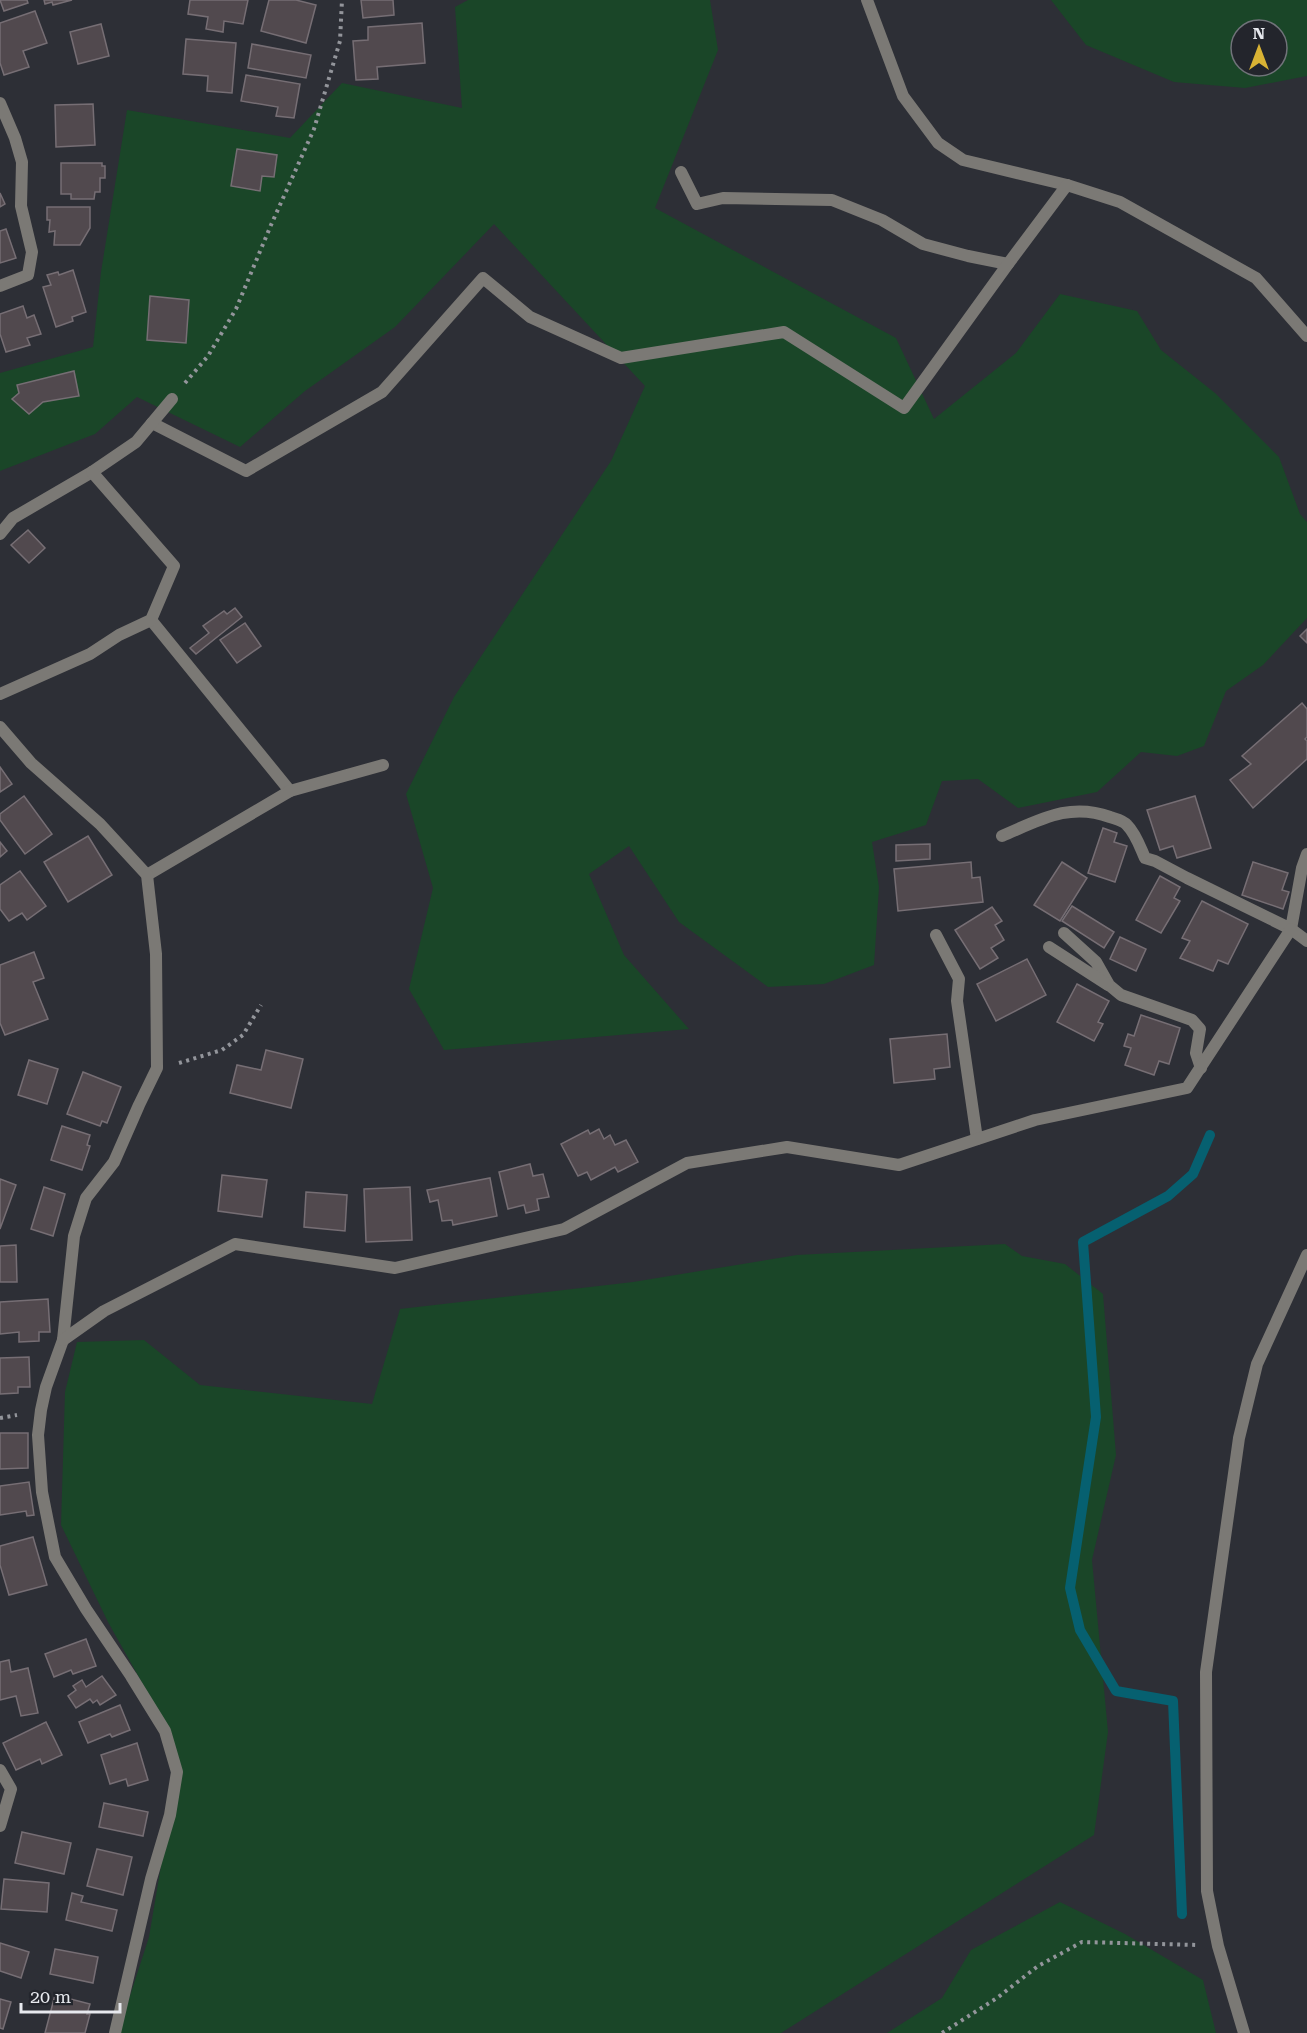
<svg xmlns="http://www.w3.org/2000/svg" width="1307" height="2033" viewBox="0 0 1307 2033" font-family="'Roboto Serif',serif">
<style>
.green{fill:#1a4628;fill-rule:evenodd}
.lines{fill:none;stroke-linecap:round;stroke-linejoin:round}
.stream{stroke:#066070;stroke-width:10}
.building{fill:#51494e;stroke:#766e74;stroke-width:1.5}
.path{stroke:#93959b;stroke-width:4;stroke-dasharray:3 4.5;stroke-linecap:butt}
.service{stroke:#7b7975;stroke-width:12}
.minor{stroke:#7b7975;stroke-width:12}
</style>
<rect width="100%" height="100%" fill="#2d2f36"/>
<g class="green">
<polygon points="468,0 710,0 718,50 655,208 896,338 934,419 1016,353 1060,294 1137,311 1161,350 1215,393 1279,457 1300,514 1307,522 1307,618 1263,665 1226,691 1204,746 1177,756 1141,752 1097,792 1018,808 978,779 942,781 926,825 872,842 879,887 874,965 824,984 768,987 679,922 629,846 589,874 624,955 689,1029 444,1050 409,989 433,888 406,794 454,697 611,461 645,386 494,224 395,327 305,391 240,447 137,397 95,434 0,471 0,373 93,347 101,272 127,110 290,138 342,83 462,108 455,7"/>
<path d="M1051,0H1307V76L1245,88L1174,82L1086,45ZM1241,30H1277V66H1241Z"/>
<polygon points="1005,1244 1022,1256 1065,1264 1103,1294 1116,1455 1092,1560 1108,1732 1094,1835 781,2033 118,2033 149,1937 176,1777 163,1720 108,1622 61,1525 65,1392 77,1342 144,1340 200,1385 372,1404 400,1309 633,1282 797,1255"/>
<polygon points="1060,1902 1125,1934 1203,1980 1216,2033 887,2033 942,1998 971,1950"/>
</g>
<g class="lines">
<polyline class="stream" points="1182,1914 1173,1701 1116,1691 1080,1630 1070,1588 1096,1417 1083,1242 1168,1196 1193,1174 1210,1135"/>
</g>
<g class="building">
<polygon points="0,0 27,0 28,3 4,11"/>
<polygon points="44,0 72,0 53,5 52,2 45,4"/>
<polygon points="190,0 248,0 243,24 224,21 223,32 206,29 208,17 188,14"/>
<polygon points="269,0 296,0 316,5 306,43 261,31"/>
<polygon points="361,0 393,0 394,15 363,18"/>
<polygon points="35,11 47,43 23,51 29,67 4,75 0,63 0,23"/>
<polygon points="422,23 425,63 377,67 378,79 356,80 353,41 368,40 368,27"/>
<polygon points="101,24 109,56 78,64 70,32"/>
<polygon points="186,39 236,43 232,93 207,91 208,76 183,74"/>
<polygon points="252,44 311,55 306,78 248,68"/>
<polygon points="246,75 300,84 294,118 276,116 278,107 241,101"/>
<polygon points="93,104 95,145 56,147 55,105"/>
<polygon points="237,149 277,155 274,177 262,176 260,191 231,186"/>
<polygon points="61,163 102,163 102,166 105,166 105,178 100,178 100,192 95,192 94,199 71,199 71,194 61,194"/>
<polygon points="0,193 5,204 0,207"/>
<polygon points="47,207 90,207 90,228 80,245 54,245 55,231 49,232 50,220 47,220"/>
<polygon points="6,229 16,258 0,263 0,231"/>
<polygon points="73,270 86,312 72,317 73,321 56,327 43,287 51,285 47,275 58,272 59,275"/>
<polygon points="150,296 189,300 186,343 147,340"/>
<polygon points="23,306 27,318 34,315 41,334 27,338 30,345 6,352 0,334 0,314"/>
<polygon points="74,371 79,396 43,402 29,414 12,399 19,393 17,385"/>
<polygon points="28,530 45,548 29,563 11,545"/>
<polygon points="235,608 242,617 196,654 190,648 209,633 203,626 224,611 227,614"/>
<polygon points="245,623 261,646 237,663 220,640"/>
<polygon points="1307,629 1307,643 1300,636"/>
<polygon points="1302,703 1307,709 1307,737 1305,739 1307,741 1307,759 1253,808 1230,780 1251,764 1242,756"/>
<polygon points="0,767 12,784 0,792"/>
<polygon points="24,796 52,834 25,854 0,820 0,814"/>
<polygon points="1195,796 1211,848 1177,858 1173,846 1160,850 1147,810"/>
<polygon points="1103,828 1117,833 1114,842 1127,846 1115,882 1088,873"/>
<polygon points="88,836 112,875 68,902 44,862"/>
<polygon points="0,842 7,851 0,857"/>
<polygon points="930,844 930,859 896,861 896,845"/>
<polygon points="971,862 972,878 980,877 983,902 898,911 894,869"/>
<polygon points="1062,862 1087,878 1060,921 1034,905"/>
<polygon points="1253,862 1288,873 1282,890 1289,892 1283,909 1242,895"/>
<polygon points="20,871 46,906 27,920 22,913 9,921 0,909 0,885"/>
<polygon points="1160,876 1180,887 1174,898 1180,901 1161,933 1136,920"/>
<polygon points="1202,901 1248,924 1228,964 1218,960 1213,971 1180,958 1190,941 1182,938"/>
<polygon points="1072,906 1114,932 1104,948 1062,921"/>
<polygon points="992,907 1002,921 995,925 1004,940 991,948 998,958 980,969 955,930"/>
<polygon points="1120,937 1146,949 1136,971 1110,959"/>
<polygon points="34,952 44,978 33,982 48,1019 5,1035 0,1023 0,965"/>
<polygon points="1027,959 1046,995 996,1021 977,984"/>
<polygon points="1077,984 1109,1001 1098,1022 1103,1024 1094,1041 1057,1022"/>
<polygon points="1141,1015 1180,1028 1169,1064 1159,1061 1154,1075 1125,1065 1131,1048 1124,1046 1128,1034 1134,1036"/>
<polygon points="947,1034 950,1067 934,1069 935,1079 894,1083 890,1039"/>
<polygon points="266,1050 303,1059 291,1108 230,1093 237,1065 261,1070"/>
<polygon points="29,1060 58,1069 47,1104 18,1095"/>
<polygon points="83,1072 121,1087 107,1123 102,1121 100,1126 67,1114"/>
<polygon points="62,1126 90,1135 87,1145 90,1146 82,1170 51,1160"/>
<polygon points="599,1129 604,1139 610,1135 615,1145 626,1140 638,1162 618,1172 615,1167 591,1180 587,1172 578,1176 561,1144 588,1130 590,1134"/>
<polygon points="530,1164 533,1176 543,1174 549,1197 537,1199 539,1210 526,1213 524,1205 508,1209 499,1172"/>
<polygon points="222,1175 267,1180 262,1217 218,1211"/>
<polygon points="490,1178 497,1216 453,1225 452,1220 442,1221 438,1200 430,1202 427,1190"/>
<polygon points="0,1179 16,1185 0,1229"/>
<polygon points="44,1187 65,1194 53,1236 31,1229"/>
<polygon points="410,1187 412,1240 366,1242 364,1189"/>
<polygon points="306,1192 347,1195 345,1231 304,1227"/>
<polygon points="16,1245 17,1282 0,1282 0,1246"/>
<polygon points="48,1299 50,1332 39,1332 39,1341 19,1342 19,1332 0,1334 0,1302"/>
<polygon points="29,1357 30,1387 18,1387 18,1393 0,1394 0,1358"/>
<polygon points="0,1433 28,1433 28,1468 0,1469"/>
<polygon points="29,1482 34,1515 27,1516 26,1511 0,1515 0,1486"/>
<polygon points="33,1537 47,1585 9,1595 0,1565 0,1546"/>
<polygon points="86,1639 96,1666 73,1674 71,1670 54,1677 45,1654"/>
<polygon points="9,1660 11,1672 28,1668 38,1713 21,1716 16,1696 0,1700 0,1662"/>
<polygon points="102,1676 116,1695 100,1705 97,1700 93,1703 90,1699 76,1708 68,1696 76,1690 73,1686 82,1680 86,1687"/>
<polygon points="120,1705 130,1730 112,1737 110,1734 88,1743 79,1722"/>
<polygon points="46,1722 62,1755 42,1764 40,1759 16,1770 3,1743"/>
<polygon points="137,1743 148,1780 128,1786 126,1779 110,1784 101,1755"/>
<polygon points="104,1803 148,1812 143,1836 99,1827"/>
<polygon points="22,1832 71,1843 64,1874 15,1863"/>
<polygon points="97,1849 132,1857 123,1895 87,1886"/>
<polygon points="4,1879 49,1883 47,1912 1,1909"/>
<polygon points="72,1893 83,1896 81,1902 117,1910 112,1931 66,1920"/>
<polygon points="0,1943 29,1952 21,1978 0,1971"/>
<polygon points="55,1949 98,1957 93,1983 50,1974"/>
<polygon points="55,1995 90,2004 87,2014 90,2014 85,2033 45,2033"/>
<polygon points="0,1999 11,2002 3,2029 0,2028"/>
</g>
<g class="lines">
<g class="path">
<polyline points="185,383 208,356 236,309 271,225 314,129 340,41 342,0"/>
<polyline points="179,1063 222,1050 243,1035 261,1005"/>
<polyline points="0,1418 17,1415"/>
<polyline points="942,2033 997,1998 1038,1966 1082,1942 1197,1945"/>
</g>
<g class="service">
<polyline points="0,103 15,138 22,162 21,206 32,252 28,275 0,286"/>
<polyline points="681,172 697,204 723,198 832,200 882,220 923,244 968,256 1008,264"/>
<polyline points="151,620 290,791"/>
<path d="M1002,836C1040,820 1069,802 1110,817C1116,819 1123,820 1127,825C1136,834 1140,847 1145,858L1155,861L1187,878L1291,929L1302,868L1307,854"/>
<polyline points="147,875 290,791 383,765"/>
<polyline points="1064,933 1096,962 1109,985 1121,995 1192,1020 1200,1029 1196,1053 1201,1068"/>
<polyline points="936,935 959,979 957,1001 977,1139"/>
<polyline points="1049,947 1108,985"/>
<polyline points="63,1340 46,1387 41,1410 38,1435 42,1492 55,1557 86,1609 131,1676 165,1731 177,1772 170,1815 151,1879 115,2033"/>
<polyline points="0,1770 11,1789 0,1826"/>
</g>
<g class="minor">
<polyline points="867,0 903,96 938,143 963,160 1067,185 1120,202 1256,278 1307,336"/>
<polyline points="152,423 246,471 382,392 483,278 530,317 621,358 784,332 904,408 1008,264 1067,185"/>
<polyline points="0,534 13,518 92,472 136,442 172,399"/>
<polyline points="0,694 90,654 119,635 151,620 174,566 92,472"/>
<polyline points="0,727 31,763 100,824 147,875 156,954 157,1068 139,1105 114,1162 86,1198 74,1236 63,1340"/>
<polyline points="63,1340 104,1311 235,1244 395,1268 564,1229 687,1163 787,1147 899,1165 1035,1120 1187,1088 1291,929 1307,941"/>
<polyline points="1244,2033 1218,1946 1207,1891 1206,1672 1239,1438 1257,1364 1307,1255"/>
</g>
</g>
<g transform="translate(1259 48)"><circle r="28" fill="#23252c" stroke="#71737a" stroke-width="1.5"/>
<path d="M0-4.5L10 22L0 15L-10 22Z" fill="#d9b334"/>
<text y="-9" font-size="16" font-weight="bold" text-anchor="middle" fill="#e7e9ee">N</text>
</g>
<path d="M21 2003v9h99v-9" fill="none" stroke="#e7e9ee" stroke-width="3"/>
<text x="30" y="2003" font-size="18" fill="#e7e9ee" stroke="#23252c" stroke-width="4.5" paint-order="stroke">20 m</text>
</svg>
